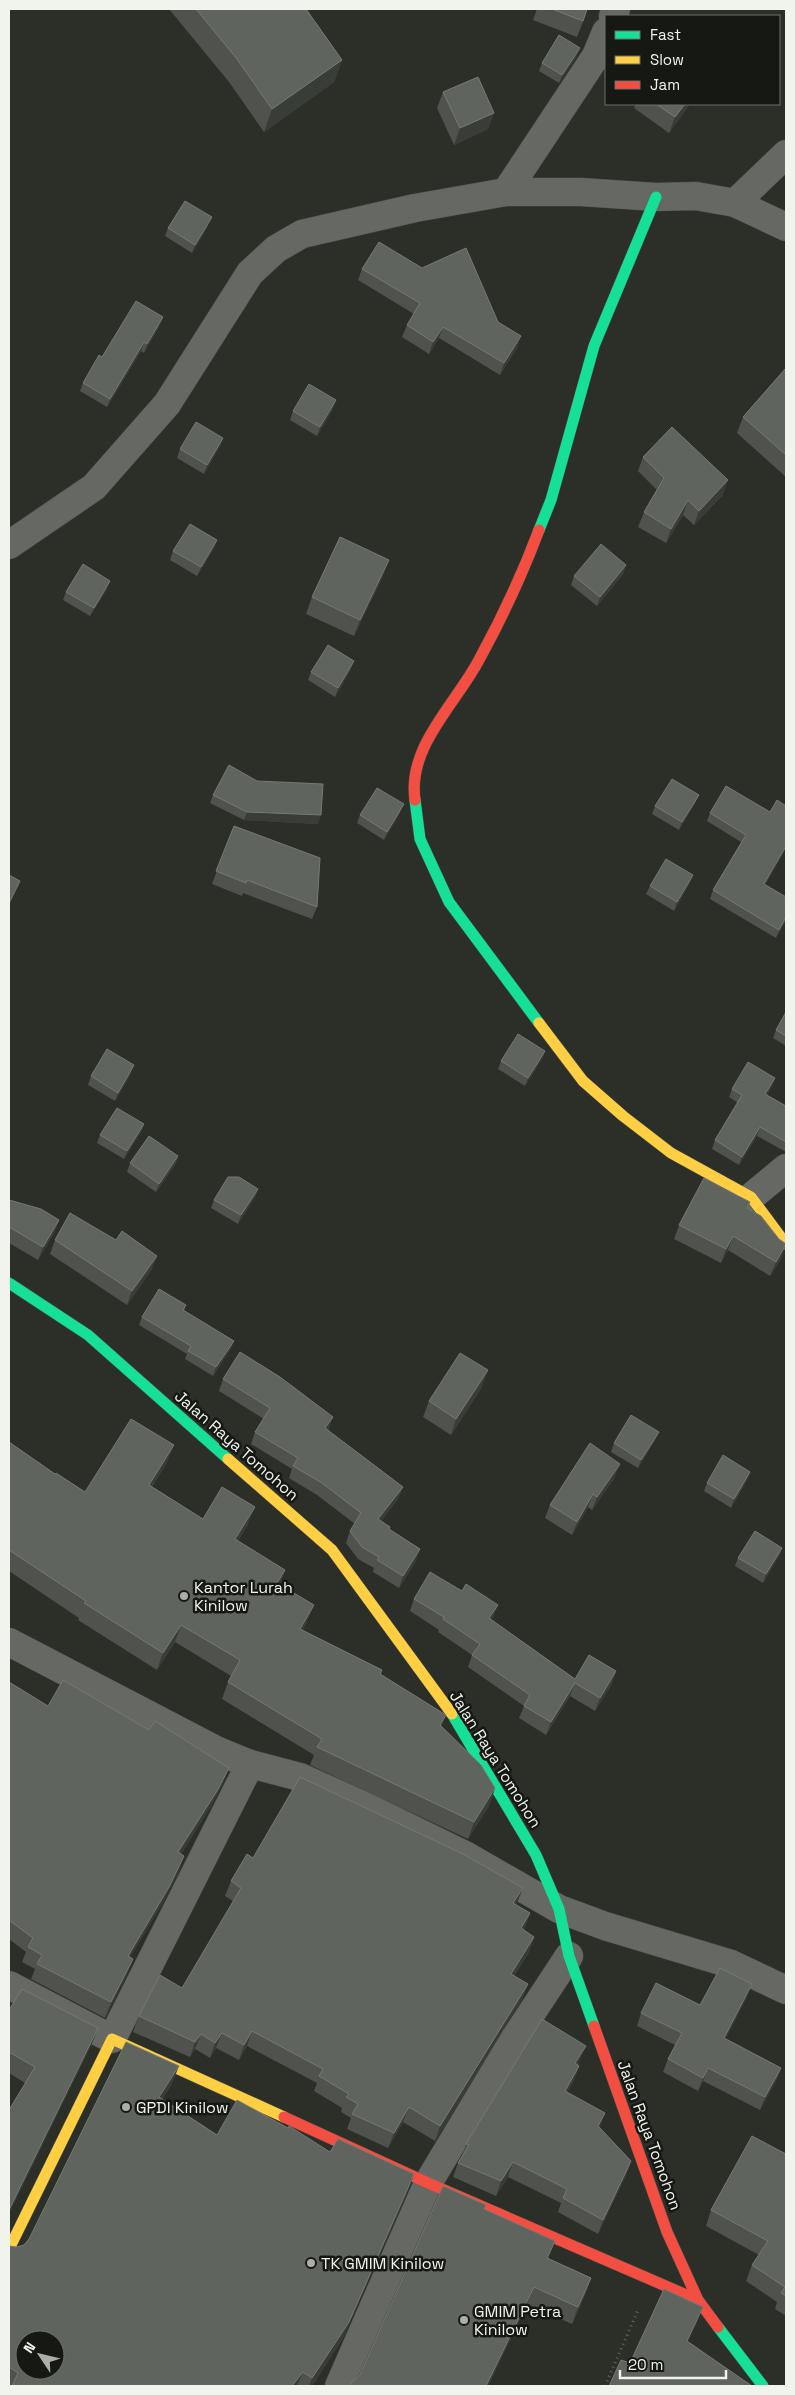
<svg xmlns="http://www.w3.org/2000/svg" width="795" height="2395" viewBox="0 0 795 2395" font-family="'Space Grotesk',sans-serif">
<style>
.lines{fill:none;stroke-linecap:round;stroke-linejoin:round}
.street-casing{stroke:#484b46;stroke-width:29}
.fast-casing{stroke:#484b46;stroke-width:12}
.slow-casing{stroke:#484b46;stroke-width:12}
.jam-casing{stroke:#484b46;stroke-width:12}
.path{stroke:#62655f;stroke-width:3;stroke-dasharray:1 4;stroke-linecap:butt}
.street{stroke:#656863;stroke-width:28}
.fast{stroke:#16e098;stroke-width:11}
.slow{stroke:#ffcf43;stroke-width:11}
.jam{stroke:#f24e42;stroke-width:11}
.wall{fill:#4f524d}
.shaded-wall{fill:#393d37}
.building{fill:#60645e;stroke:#777a74;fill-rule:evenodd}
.poi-dot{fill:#abafa7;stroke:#151813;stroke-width:2}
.labels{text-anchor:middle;stroke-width:5;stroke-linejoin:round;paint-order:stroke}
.street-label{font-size:16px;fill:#f0f4ec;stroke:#151813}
.poi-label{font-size:16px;fill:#f0f4ec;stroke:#151813;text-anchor:start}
</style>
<rect width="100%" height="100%" fill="#2b2f28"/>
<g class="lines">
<defs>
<g id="street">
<polyline points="613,16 616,9"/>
<polyline points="506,192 596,56 606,32"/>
<polyline points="735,203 786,154"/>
<polyline points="9,545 94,487 167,404 250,273 276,249 302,234 415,208 506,192 581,192 656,197 696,196 735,203 786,227"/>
<polyline points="751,1197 786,1168"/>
<polyline points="9,1642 218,1751 250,1764 300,1777 367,1807 465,1855 559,1909 605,1926 731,1964 786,1990"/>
<polyline points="9,1985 112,2039 250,1764"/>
<polyline points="339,2386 428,2183 515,2038 569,1956"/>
</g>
<g id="fast">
<polyline points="539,530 551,500 594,346 656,197"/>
<polyline points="415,800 420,839 449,902 539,1023"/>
<polyline points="9,1283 88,1335 228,1459"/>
<polyline points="452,1714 536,1855 559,1909 569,1956 594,2026"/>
<polyline points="718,2327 763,2386"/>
</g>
<g id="slow">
<polyline points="539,1023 583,1081 623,1116 671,1153 751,1197 786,1244"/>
<polyline points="228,1459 332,1550 452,1714"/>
<polyline points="9,2249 112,2039 284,2117"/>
</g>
<g id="jam">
<path d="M415,800C407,746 457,703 480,658C503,616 522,575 539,530"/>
<polyline points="594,2026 667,2232 698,2300 718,2327"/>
<polyline points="284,2117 428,2183 698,2300"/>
</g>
</defs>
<use href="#street" class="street-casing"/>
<use href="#fast" class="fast-casing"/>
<use href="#slow" class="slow-casing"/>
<use href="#jam" class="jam-casing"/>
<polyline class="path" points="605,2386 638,2310"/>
<use href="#street" class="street"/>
<use href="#fast" class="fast"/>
<use href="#slow" class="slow"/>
<use href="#jam" class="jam"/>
</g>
<g class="wall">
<polygon points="169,9 306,9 342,60 334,82 264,132 229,82"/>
<polygon points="537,9 588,9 577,37 533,20"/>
<polygon points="577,56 559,83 539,71 542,63"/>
<polygon points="443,92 494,113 488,129 454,145 437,108"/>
<polygon points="636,104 690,104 669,133 634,108"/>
<polygon points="208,226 192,253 165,236 168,228"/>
<polygon points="362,269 517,348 500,375 439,338 429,354 402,337 407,325 414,314 358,280"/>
<polygon points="160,325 144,353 141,351 107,407 80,391 83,383 102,357"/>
<polygon points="786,368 786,477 737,433 743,417"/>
<polygon points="333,409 317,436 290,420 293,411"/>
<polygon points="223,438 220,446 204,474 177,458 180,449"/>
<polygon points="643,457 723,495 694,525 683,515 666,543 638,527 644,512 657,490 638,471"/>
<polygon points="217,540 214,548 197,576 170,560 173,551"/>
<polygon points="626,565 623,574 597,606 571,585 574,576"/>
<polygon points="383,576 354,636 306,614 312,597"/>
<polygon points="107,589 90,616 63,600 66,592"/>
<polygon points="351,669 335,697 308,680 311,672"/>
<polygon points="257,781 318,824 244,820 210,803 213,795"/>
<polygon points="726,786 765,885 786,897 786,920 776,938 710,899 713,890 741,842 707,821 710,813"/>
<polygon points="699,795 695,803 679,830 652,814 655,806"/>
<polygon points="400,813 384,840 357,823 360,815"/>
<polygon points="234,826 317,907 312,919 243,893 242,896 212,884"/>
<polygon points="690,883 674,911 646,894 650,886"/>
<polygon points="786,1012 786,1046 773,1038 776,1030"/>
<polygon points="545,1051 542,1059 525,1086 498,1069 501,1061"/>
<polygon points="131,1074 115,1101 88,1085 91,1076"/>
<polygon points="775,1078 772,1086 767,1095 786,1106 786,1152 757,1136 739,1165 712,1149 715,1140 738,1103 729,1097 732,1089"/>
<polygon points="144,1124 141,1132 124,1159 97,1143 100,1135"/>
<polygon points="178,1156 175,1165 156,1192 127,1172 130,1163"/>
<polygon points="258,1189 255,1197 238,1224 211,1208 214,1200"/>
<polygon points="9,1200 59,1220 54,1233 38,1260 9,1243"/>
<polygon points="748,1208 779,1239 786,1244 781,1259 770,1276 728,1250 721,1263 674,1239 679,1225"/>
<polygon points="55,1240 152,1269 127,1305 50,1254"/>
<polygon points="186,1305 184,1311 234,1341 230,1350 213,1376 185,1359 187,1354 139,1325 142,1317"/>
<polygon points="223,1379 329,1429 328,1431 403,1487 398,1499 381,1521 416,1561 399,1588 373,1572 374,1568 358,1559 346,1543 350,1531 355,1524 317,1495 289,1478 292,1469 251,1444 255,1432 264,1419 219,1391"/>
<polygon points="482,1387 451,1435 423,1417 429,1401"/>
<polygon points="655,1440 638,1468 611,1452 614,1443"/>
<polygon points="9,1442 55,1474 85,1492 167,1462 152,1487 203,1519 248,1524 238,1541 285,1570 280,1585 307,1622 302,1631 382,1670 381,1675 441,1727 495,1788 489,1806 468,1839 310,1765 314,1755 222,1699 228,1682 231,1676 175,1642 157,1670 78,1620 79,1618 9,1571"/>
<polygon points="615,1477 592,1510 588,1507 572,1535 545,1518 550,1505"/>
<polygon points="747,1480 731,1508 704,1491 707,1483"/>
<polygon points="782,1548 779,1556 763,1583 735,1566 738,1558"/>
<polygon points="462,1591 498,1605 493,1617 491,1620 575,1679 612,1684 595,1711 570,1696 546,1735 519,1718 524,1706 468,1667 472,1655 438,1632 439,1630 410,1611 414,1599"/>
<polygon points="9,1682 48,1706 149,1730 229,1768 223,1783 211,1806 181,1854 179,1871 163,1902 130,1957 133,1959 127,1974 105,2018 31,1979 35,1969 22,1962 26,1952 9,1939"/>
<polygon points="253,1858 523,1888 516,1905 530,1913 524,1930 534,1937 529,1952 514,1976 528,1984 522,1999 435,2141 403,2122 388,2148 347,2129 351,2118 341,2112 342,2108 314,2091 317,2083 247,2046 239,2060 216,2048 210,2058 195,2049 190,2057 133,2032 139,2016 182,1988 233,1901 225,1896 231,1881"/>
<polygon points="747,1997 725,2039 781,2068 776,2081 760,2110 703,2081 698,2091 663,2072 668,2059 675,2045 637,2026 641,2013 700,2005"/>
<polygon points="9,2010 98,2028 91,2046 25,2083 9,2073"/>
<polygon points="580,2060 578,2064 579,2066 574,2080 567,2092 631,2161 626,2175 598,2234 558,2212 561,2203 508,2177 496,2196 453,2177 458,2163 462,2156 466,2144"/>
<polygon points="172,2084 162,2099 217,2135 330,2152 414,2174 408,2191 342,2340 312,2386 9,2386 9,2246 16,2247 24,2245"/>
<polygon points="786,2154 786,2316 775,2309 777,2302 746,2281 752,2265 759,2255 706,2226 711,2210"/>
<polygon points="485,2209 549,2259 591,2278 585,2295 572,2324 527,2304 488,2386 350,2386"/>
</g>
<g class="shaded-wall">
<polygon points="580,48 577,56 559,83 562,75"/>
<polygon points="342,60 334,82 264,132 272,109"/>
<polygon points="685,104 690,104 669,133 675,117"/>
<polygon points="494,113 488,129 454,145 460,128"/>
<polygon points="212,217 208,226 192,253 195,245"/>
<polygon points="163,317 160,325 144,353 147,344"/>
<polygon points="443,327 439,338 429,354 433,342"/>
<polygon points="521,336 517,348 500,375 504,363"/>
<polygon points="144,342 141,351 107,407 110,399"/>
<polygon points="336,400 333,409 317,436 320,427"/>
<polygon points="223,438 220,446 204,474 207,465"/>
<polygon points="728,480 723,495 694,525 699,511"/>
<polygon points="688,500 683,515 666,543 671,529"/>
<polygon points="217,540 214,548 197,576 201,567"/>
<polygon points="389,560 383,576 354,636 360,620"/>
<polygon points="626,565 623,574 597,606 600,597"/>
<polygon points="110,581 107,589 90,616 94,608"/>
<polygon points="354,661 351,669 335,697 338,688"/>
<polygon points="699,795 695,803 679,830 682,822"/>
<polygon points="404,804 400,813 384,840 387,832"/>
<polygon points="247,812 321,815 318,824 244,820"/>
<polygon points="786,846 786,849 761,892 764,884"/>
<polygon points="693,875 690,883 674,911 677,902"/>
<polygon points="20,881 17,889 9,906 9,903"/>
<polygon points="786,917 786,920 776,938 779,930"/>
<polygon points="545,1051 542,1059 525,1086 528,1078"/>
<polygon points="134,1065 131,1074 115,1101 118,1093"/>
<polygon points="775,1078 772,1086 762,1102 765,1094"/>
<polygon points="144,1124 141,1132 124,1159 127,1151"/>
<polygon points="760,1127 757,1136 739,1165 742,1157"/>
<polygon points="178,1156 175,1165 156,1192 159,1184"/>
<polygon points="258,1189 255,1197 238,1224 241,1215"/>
<polygon points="59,1220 54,1233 38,1260 43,1247"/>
<polygon points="733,1236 728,1250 721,1263 726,1249"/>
<polygon points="786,1244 781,1259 770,1276 776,1262"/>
<polygon points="157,1256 152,1269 127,1305 132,1291"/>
<polygon points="234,1341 230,1350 213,1376 216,1367"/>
<polygon points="488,1370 482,1387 451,1435 456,1419"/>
<polygon points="333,1417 329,1429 320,1440 325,1428"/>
<polygon points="659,1432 655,1440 638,1468 641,1460"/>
<polygon points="174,1445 167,1462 142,1502 149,1485"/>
<polygon points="620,1464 615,1477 592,1510 597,1497"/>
<polygon points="750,1472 747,1480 731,1508 734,1499"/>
<polygon points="403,1487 398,1499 374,1531 378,1519"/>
<polygon points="593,1494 588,1507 572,1535 577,1522"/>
<polygon points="255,1507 248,1524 229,1556 235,1539"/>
<polygon points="782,1548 779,1556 763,1583 766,1574"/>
<polygon points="420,1549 416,1561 399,1588 403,1576"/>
<polygon points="285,1570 279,1587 277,1583"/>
<polygon points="314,1605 307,1622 293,1646 300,1629"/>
<polygon points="498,1605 493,1617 484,1631 489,1618"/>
<polygon points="181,1625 175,1642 157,1670 163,1653"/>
<polygon points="616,1671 612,1684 595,1711 600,1698"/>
<polygon points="575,1683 570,1696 546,1735 551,1722"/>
<polygon points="446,1715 440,1732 440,1725"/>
<polygon points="229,1768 223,1783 211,1806 173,1867 178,1852"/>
<polygon points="495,1788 489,1806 468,1839 474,1822"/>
<polygon points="184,1856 179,1871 163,1902 122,1971 128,1956"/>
<polygon points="523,1888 517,1903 508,1918 513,1903"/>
<polygon points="530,1913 525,1928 516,1943 521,1928"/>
<polygon points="534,1937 529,1952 505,1989 511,1974"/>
<polygon points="133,1959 127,1974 105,2018 111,2002"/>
<polygon points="528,1984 522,1999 435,2141 440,2126"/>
<polygon points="752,1984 747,1997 719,2052 724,2038"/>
<polygon points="98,2028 91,2046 9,2214 9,2210"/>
<polygon points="252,2031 247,2046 239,2060 244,2045"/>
<polygon points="222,2033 216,2048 210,2058 215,2043"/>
<polygon points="201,2034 195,2049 190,2057 195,2042"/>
<polygon points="586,2046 580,2060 570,2077 575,2063"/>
<polygon points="179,2066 172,2084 152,2114 159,2097"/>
<polygon points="579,2066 574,2080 559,2105 565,2091"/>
<polygon points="708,2068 703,2081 698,2091 703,2078"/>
<polygon points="781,2068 776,2081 760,2110 765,2097"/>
<polygon points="409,2107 403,2122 388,2148 394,2133"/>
<polygon points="605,2113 600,2127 593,2140 598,2126"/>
<polygon points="631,2161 626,2175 598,2234 603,2220"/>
<polygon points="513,2162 508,2177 496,2196 501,2181"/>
<polygon points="414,2174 408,2191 342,2340 312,2386 309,2386 312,2378"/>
<polygon points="555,2241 549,2259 547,2258"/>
<polygon points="591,2278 585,2295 572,2324 578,2307"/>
<polygon points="534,2287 527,2304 488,2386 486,2386"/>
<polygon points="703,2307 696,2324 680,2358 687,2341"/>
<polygon points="303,2372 297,2386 292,2386"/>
</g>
<g class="building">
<polygon points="196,9 306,9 342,60 272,109 237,59"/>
<polygon points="552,9 587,9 583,21"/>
<polygon points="559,35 580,48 562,75 542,63"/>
<polygon points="478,77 494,113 460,128 443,92"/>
<polygon points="656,104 685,104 675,117"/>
<polygon points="185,201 212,217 195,245 168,228"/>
<polygon points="379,242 422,268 466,248 498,322 521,336 504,363 443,327 433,342 407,325 420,303 362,269"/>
<polygon points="136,301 163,317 147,344 144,342 110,399 83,383 99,355 102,357"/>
<polygon points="786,368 786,455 743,417"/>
<polygon points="309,384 336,400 320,427 293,411"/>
<polygon points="196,422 223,438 207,465 180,449"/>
<polygon points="672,427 728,480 699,511 688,500 671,529 644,512 664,478 643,457"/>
<polygon points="190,524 217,540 201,567 173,551"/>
<polygon points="340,537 389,560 360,620 312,597"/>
<polygon points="601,544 626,565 600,597 574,576"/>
<polygon points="83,564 110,581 94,608 66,592"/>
<polygon points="328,645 354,661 338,688 311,672"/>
<polygon points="229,765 257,781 323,784 321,815 247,812 213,795"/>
<polygon points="672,779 699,795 682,822 655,806"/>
<polygon points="726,786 770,812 777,800 786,806 786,846 764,884 786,897 786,917 779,930 713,890 746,835 710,813"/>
<polygon points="377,788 404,804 387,832 360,815"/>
<polygon points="234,826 320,858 317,907 247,880 246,883 216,871"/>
<polygon points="666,859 693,875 677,902 650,886"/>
<polygon points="9,875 20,881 9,903"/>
<polygon points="786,1012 786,1036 776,1030"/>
<polygon points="518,1034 545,1051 528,1078 501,1061"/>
<polygon points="107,1049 134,1065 118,1093 91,1076"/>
<polygon points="748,1062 775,1078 765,1094 786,1106 786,1142 760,1127 742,1157 715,1140 742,1095 732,1089"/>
<polygon points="117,1108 144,1124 127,1151 100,1135"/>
<polygon points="149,1136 178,1156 159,1184 130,1163"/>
<polygon points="228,1177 239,1177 258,1189 241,1215 214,1200"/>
<polygon points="704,1178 750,1202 747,1208 761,1216 779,1239 786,1244 776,1262 733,1236 726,1249 679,1225"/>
<polygon points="9,1200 41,1209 59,1220 43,1247 9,1227"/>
<polygon points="70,1213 116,1240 122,1231 157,1256 132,1291 55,1240"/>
<polygon points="159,1289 186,1305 183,1310 234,1341 216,1367 188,1351 191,1346 142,1317"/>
<polygon points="240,1352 280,1377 333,1417 325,1428 403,1487 378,1519 390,1527 389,1529 420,1549 403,1576 377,1560 379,1557 362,1547 350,1531 361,1513 322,1483 293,1466 298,1458 255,1432 270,1408 223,1379"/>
<polygon points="460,1353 488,1370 456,1419 429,1401"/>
<polygon points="631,1415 659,1432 641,1460 614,1443"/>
<polygon points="131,1419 174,1445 149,1485 203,1519 222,1487 255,1507 235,1539 285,1570 277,1583 314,1605 300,1629 382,1670 380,1674 446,1715 440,1725 481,1765 495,1788 474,1822 317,1747 322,1739 228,1682 240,1660 181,1625 163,1653 84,1603 86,1601 9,1550 9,1442 55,1474 56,1473 85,1492"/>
<polygon points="590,1443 620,1464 597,1497 593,1494 577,1522 550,1505"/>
<polygon points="723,1455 750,1472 734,1499 707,1483"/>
<polygon points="755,1531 782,1548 766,1574 738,1558"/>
<polygon points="430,1572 462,1591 466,1584 498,1605 489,1618 575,1679 589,1655 616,1671 600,1698 575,1683 551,1722 524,1706 530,1695 472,1655 480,1644 443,1619 444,1617 414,1599"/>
<polygon points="63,1680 149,1730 155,1721 229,1768 217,1791 178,1852 184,1856 169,1887 128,1956 133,1959 111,2002 37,1964 42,1955 28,1947 33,1938 9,1920 9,1682 48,1706"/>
<polygon points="300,1777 463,1854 523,1888 513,1903 530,1913 521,1928 534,1937 511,1974 528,1984 440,2126 409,2107 394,2133 352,2114 358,2104 346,2097 349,2094 319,2076 323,2069 252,2031 244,2045 222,2033 215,2043 201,2034 195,2042 139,2016 160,1975 182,1988 241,1888 231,1881 247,1854 253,1858"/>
<polygon points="720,1968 752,1984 724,2038 781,2068 765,2097 708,2068 703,2078 668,2059 682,2033 641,2013 656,1983 700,2005"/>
<polygon points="22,1989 98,2028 9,2210 9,2110 35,2067 9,2052 9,2010"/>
<polygon points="542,2019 586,2046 575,2063 579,2066 565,2091 605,2113 598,2126 631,2161 603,2220 563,2198 567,2189 513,2162 501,2181 458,2163 469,2145 466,2144"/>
<path d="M126,2042L179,2066L159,2097L217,2135L237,2100L288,2128L289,2126L330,2152L338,2139L414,2174L349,2322L312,2378L303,2372L292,2386H12L18,2373L9,2367V2246L16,2247L24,2245L29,2239ZM25,2340H55V2370H25Z"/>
<polygon points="752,2136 786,2154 786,2296 781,2293 785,2287 752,2265 768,2241 711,2210"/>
<polygon points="443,2186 486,2205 484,2209 555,2241 547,2258 591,2278 578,2307 534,2287 486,2386 350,2386 352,2382 360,2375"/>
<polygon points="664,2289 703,2307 687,2341 752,2386 609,2386 621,2360 630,2363"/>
</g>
<g class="poi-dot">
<circle cx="184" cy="1596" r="5"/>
<circle cx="126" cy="2107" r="5"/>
<circle cx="311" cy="2263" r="5"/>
<circle cx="464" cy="2320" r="5"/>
</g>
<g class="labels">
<g class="street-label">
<text transform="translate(237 1445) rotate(41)" y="6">Jalan Raya Tomohon</text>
<text transform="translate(496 1759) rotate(58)" y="6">Jalan Raya Tomohon</text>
<text transform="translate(650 2135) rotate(70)" y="6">Jalan Raya Tomohon</text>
</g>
<g class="poi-label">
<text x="194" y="1593">Kantor Lurah<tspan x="194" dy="18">Kinilow</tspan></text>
<text x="136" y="2113">GPDI Kinilow</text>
<text x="321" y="2269">TK GMIM Kinilow</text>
<text x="474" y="2317">GMIM Petra<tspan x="474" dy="18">Kinilow</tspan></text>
</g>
</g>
<rect width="795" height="2395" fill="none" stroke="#f0f4ec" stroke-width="20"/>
<rect x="605" y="15" width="175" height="90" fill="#151813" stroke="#6d706a"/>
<rect x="615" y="31" width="25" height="8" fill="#16e098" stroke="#6d706a"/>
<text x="650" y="40" font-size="15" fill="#f0f4ec">Fast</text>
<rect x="615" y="56" width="25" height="8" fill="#ffcf43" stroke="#6d706a"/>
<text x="650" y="65" font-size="15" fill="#f0f4ec">Slow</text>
<rect x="615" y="81" width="25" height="8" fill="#f24e42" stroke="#6d706a"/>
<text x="650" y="90" font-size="15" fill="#f0f4ec">Jam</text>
<g transform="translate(40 2355) rotate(305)"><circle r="24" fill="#151813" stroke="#6d706a"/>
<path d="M0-4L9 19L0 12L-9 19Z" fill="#abafa7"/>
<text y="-8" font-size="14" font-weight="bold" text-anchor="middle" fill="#f0f4ec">N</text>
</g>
<path d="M620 2370v8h106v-8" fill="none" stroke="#f0f4ec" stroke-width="2.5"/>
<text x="628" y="2370" font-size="15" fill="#f0f4ec" stroke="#151813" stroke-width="4" paint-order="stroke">20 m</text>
</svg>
